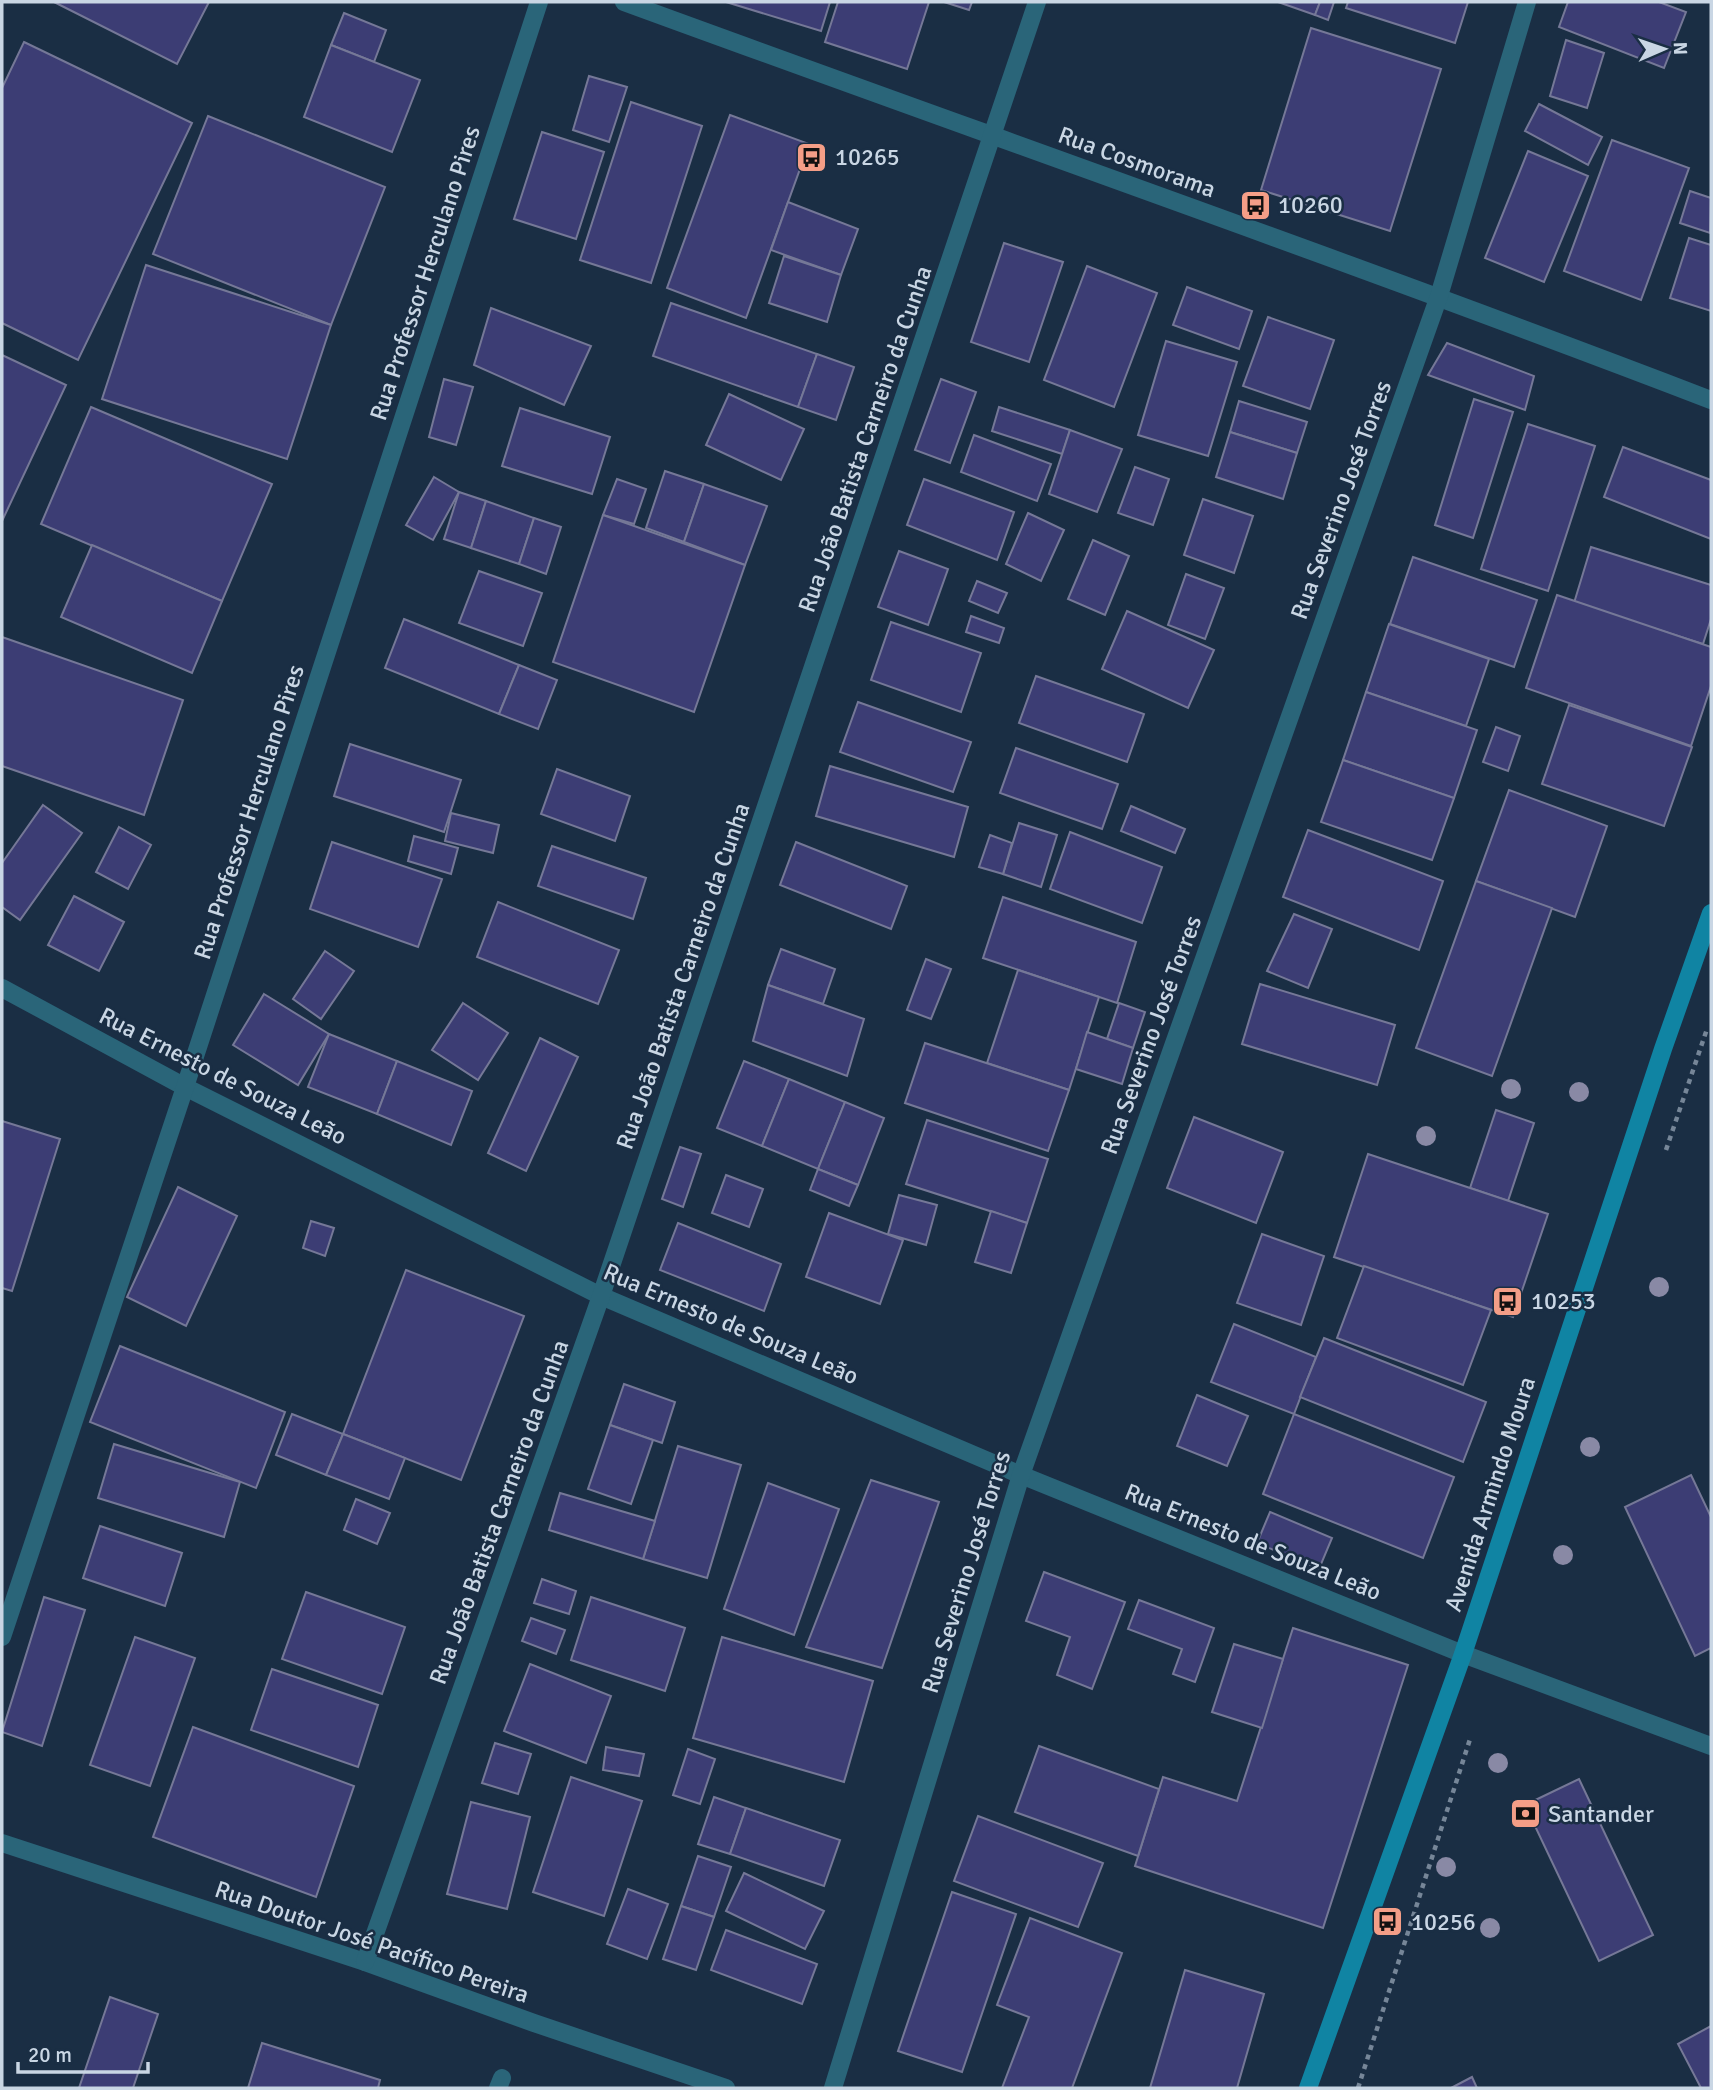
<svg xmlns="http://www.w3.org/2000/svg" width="1713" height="2090" viewBox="0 0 1713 2090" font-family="Signika,sans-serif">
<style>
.building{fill:#3c3d74;stroke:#757897;stroke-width:2}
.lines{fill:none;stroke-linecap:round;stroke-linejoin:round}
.path{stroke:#768698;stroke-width:4.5;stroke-dasharray:5 5;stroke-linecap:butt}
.lane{stroke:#2a6579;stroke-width:18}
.street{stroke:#2a6579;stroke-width:18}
.secondary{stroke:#1084a3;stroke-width:18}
.tree{fill:#8989a5}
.labels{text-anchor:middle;stroke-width:5;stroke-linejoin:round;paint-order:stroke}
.poi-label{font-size:24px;fill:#c9d6e4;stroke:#1a2e44;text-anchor:start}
.street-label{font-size:24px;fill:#c9d6e4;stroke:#1a2e44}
</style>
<rect width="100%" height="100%" fill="#1a2e44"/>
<g class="building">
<polygon points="54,2 209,2 177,64"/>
<polygon points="726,2 830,2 821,31"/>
<polygon points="838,2 929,2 907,69 825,42"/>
<polygon points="944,2 972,2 969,10"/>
<polygon points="1278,2 1320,2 1315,15"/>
<polygon points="1320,2 1334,2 1328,20 1315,15"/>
<polygon points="1348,2 1468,2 1455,43 1346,8"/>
<polygon points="1568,2 1659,2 1686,12 1664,68 1559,27"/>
<polygon points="344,13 386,30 374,62 331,45"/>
<polygon points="1311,28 1441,69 1390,231 1261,190"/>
<polygon points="1566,40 1604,53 1587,108 1550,96"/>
<polygon points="24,42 192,123 78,360 2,323 2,88"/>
<polygon points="331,45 420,80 392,152 304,117"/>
<polygon points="589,76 627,87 609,142 573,130"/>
<polygon points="631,102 702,126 651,283 580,260"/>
<polygon points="1539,104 1602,137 1588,165 1525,131"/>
<polygon points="730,115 809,144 746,318 667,288"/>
<polygon points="208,116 385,187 331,325 153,254"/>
<polygon points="542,132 604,152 576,239 514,219"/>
<polygon points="1612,140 1689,168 1641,300 1564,271"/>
<polygon points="1528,151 1588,176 1544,282 1485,258"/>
<polygon points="1690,191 1711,198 1710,233 1680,223"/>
<polygon points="788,202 858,229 841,275 771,250"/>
<polygon points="1689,238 1711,245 1711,311 1670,298"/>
<polygon points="1004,243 1063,262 1029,362 971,342"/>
<polygon points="784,256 841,275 827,322 769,303"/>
<polygon points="146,265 331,325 287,459 102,399"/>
<polygon points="1087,266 1157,293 1114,407 1044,380"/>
<polygon points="1187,287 1252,311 1239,349 1173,325"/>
<polygon points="671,303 817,354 798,407 653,356"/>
<polygon points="491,308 591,346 564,405 474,365"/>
<polygon points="1268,317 1334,340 1310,409 1243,386"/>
<polygon points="1166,341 1237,362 1208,456 1138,435"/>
<polygon points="1447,343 1534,376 1525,410 1428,375"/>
<polygon points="817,354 854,367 836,420 798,407"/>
<polygon points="2,355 66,385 2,521"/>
<polygon points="444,379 473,387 456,445 429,437"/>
<polygon points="941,379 976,392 950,463 915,450"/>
<polygon points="729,394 804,429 781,480 706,445"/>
<polygon points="1474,399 1513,412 1473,538 1435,525"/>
<polygon points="1239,401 1307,422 1297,453 1230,432"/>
<polygon points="91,407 272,484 222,601 41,524"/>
<polygon points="999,407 1070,430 1062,454 992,431"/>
<polygon points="520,408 610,437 592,494 502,466"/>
<polygon points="1528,424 1595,446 1548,591 1481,569"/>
<polygon points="1070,430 1122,449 1097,512 1049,494"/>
<polygon points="1230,432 1297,453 1283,499 1216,477"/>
<polygon points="974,435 1051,464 1037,501 961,472"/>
<polygon points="1623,447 1711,480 1711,539 1604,497"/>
<polygon points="1135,467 1169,479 1153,525 1118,513"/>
<polygon points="665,471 704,484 684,542 646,528"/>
<polygon points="434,477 459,492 433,540 406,525"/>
<polygon points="617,479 646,489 634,524 603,515"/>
<polygon points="924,479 1014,512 997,560 907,525"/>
<polygon points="704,484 767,506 745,565 684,542"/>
<polygon points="459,492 486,501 471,548 444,539"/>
<polygon points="1203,499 1253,516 1234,573 1184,555"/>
<polygon points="486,501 534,518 519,564 471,548"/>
<polygon points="1028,513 1064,530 1041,581 1006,564"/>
<polygon points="603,515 745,565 694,712 553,662"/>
<polygon points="534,518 561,527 546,574 519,564"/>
<polygon points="1093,540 1129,556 1105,615 1068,599"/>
<polygon points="92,545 222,601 192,673 61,617"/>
<polygon points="1591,547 1711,585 1711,619 1703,644 1574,603"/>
<polygon points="899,551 948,569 928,625 878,607"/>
<polygon points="1413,557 1537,600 1514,667 1390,624"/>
<polygon points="479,571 542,593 523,646 459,623"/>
<polygon points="1186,574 1224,588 1205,639 1168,625"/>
<polygon points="977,581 1007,593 998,613 969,601"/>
<polygon points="1557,595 1711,647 1711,686 1691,746 1526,688"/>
<polygon points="1127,611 1214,650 1188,708 1102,669"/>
<polygon points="971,616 1004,628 999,643 966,632"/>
<polygon points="404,619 519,665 499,714 385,668"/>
<polygon points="891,622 981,653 961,712 871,680"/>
<polygon points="1389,624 1489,659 1466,726 1366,692"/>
<polygon points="2,637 183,700 144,815 2,766"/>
<polygon points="519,665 557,680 538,729 499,714"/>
<polygon points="1036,676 1144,714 1127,762 1019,723"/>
<polygon points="1366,692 1477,730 1454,798 1343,760"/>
<polygon points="858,702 971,742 953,792 840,752"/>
<polygon points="1569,705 1692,747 1664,826 1542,784"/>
<polygon points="1496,727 1520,736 1508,771 1483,762"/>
<polygon points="350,744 461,780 444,832 334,796"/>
<polygon points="1016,748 1118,784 1102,829 1000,793"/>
<polygon points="1343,760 1454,798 1432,860 1321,822"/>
<polygon points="830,766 968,807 954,857 816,816"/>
<polygon points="557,769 630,796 615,841 541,814"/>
<polygon points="1509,790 1607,826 1575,917 1476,881"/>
<polygon points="43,805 82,833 20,920 2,907 2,863"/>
<polygon points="1131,806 1185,829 1175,853 1121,831"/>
<polygon points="451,813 499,825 493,853 445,841"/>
<polygon points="1019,823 1057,835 1041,887 1003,874"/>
<polygon points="119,827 151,845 128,889 96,872"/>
<polygon points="1308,830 1443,881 1419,950 1283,897"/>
<polygon points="1070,832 1162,867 1142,923 1050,889"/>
<polygon points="990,835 1012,843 1003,874 979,867"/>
<polygon points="414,836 458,848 451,874 408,861"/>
<polygon points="332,842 442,879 418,947 310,909"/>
<polygon points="796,842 907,886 891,929 780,885"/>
<polygon points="552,846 646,878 633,919 538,886"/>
<polygon points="1476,881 1552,908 1492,1076 1416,1048"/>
<polygon points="74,896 124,922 99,971 48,945"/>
<polygon points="1003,897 1136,942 1117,1003 983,958"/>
<polygon points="498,902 619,950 598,1004 477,957"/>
<polygon points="1294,914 1332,929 1308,988 1267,971"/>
<polygon points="781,949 835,969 823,1004 768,985"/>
<polygon points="325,951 354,971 321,1019 293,999"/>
<polygon points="926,959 951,969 931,1019 907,1010"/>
<polygon points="1018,970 1099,997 1069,1090 987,1063"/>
<polygon points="1260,984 1395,1025 1377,1085 1242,1044"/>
<polygon points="768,985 864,1019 847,1076 753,1041"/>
<polygon points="264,994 329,1034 298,1085 233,1045"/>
<polygon points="463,1003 508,1033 478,1080 432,1050"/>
<polygon points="1119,1003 1145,1012 1133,1048 1107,1039"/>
<polygon points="1087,1032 1133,1048 1122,1084 1076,1069"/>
<polygon points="329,1034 397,1061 377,1114 308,1087"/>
<polygon points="540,1038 578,1057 526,1171 488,1153"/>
<polygon points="925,1043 1069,1090 1048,1151 905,1103"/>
<polygon points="397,1061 472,1091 451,1145 377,1114"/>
<polygon points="744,1061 789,1079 762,1146 717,1128"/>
<polygon points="789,1079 845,1102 818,1169 762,1146"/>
<polygon points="845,1102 884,1118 858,1185 818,1169"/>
<polygon points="1496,1110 1534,1123 1508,1201 1470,1188"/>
<polygon points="1194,1117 1283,1152 1256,1223 1167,1188"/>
<polygon points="927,1120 1048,1159 1027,1223 906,1184"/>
<polygon points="2,1121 60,1139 12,1291 2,1288"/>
<polygon points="680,1147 701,1154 683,1207 662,1199"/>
<polygon points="1368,1154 1548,1214 1513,1317 1334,1257"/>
<polygon points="818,1169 858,1185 849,1206 810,1190"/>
<polygon points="726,1175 763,1189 749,1227 712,1213"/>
<polygon points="178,1187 237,1216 186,1326 127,1297"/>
<polygon points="899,1195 937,1205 926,1245 888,1234"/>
<polygon points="991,1211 1027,1223 1011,1273 975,1262"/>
<polygon points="829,1213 903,1240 880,1304 806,1277"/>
<polygon points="311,1221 334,1228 325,1256 303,1248"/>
<polygon points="678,1223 781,1264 764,1311 660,1270"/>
<polygon points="1262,1234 1324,1256 1301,1325 1237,1303"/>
<polygon points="1364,1266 1491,1310 1463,1385 1337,1338"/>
<polygon points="406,1270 524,1316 461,1480 343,1434"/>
<polygon points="1234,1324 1316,1357 1294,1414 1211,1382"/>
<polygon points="1324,1338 1486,1402 1463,1462 1300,1397"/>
<polygon points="120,1346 285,1412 256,1488 90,1422"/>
<polygon points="624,1384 675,1402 662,1443 610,1425"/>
<polygon points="1197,1395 1248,1416 1227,1466 1177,1446"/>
<polygon points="292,1414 343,1434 326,1475 276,1455"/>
<polygon points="1294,1414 1454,1477 1423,1558 1263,1494"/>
<polygon points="610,1425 653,1440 631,1504 588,1489"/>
<polygon points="343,1434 405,1458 389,1499 326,1475"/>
<polygon points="114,1444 240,1482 224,1537 98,1498"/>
<polygon points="678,1446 741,1465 707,1578 643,1559"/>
<polygon points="1691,1475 1711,1517 1711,1648 1695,1656 1625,1507"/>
<polygon points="871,1480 939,1502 882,1668 806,1647"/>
<polygon points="768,1483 839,1509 794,1635 724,1609"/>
<polygon points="560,1493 655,1521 643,1559 549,1530"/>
<polygon points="356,1499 390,1513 377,1544 344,1530"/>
<polygon points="1270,1512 1332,1538 1319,1569 1257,1543"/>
<polygon points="100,1526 182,1553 165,1606 83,1578"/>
<polygon points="1044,1572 1125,1602 1092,1689 1057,1675 1070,1637 1026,1621"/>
<polygon points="542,1579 576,1591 569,1614 534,1603"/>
<polygon points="306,1592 405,1627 382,1694 282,1659"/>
<polygon points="44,1597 85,1610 42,1746 2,1732"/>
<polygon points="591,1597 685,1628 665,1691 571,1660"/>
<polygon points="1139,1600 1214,1628 1195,1682 1173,1674 1182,1649 1128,1629"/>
<polygon points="531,1618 565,1630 556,1654 522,1641"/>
<polygon points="1293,1628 1408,1665 1323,1928 1135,1866 1163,1777 1237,1801"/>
<polygon points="135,1637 195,1658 150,1786 90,1765"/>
<polygon points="722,1637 873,1681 844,1782 693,1738"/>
<polygon points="1234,1644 1283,1659 1262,1728 1212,1712"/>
<polygon points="530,1664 611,1696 586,1763 504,1731"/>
<polygon points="272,1669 378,1705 358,1767 251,1730"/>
<polygon points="193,1727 354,1786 316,1897 153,1837"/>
<polygon points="495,1743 531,1754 518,1794 482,1783"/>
<polygon points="1039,1746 1159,1789 1138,1856 1015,1812"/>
<polygon points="606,1747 644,1754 639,1776 603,1770"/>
<polygon points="688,1749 715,1759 700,1804 673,1795"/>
<polygon points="571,1777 642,1801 604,1916 533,1892"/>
<polygon points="1579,1779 1653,1935 1599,1961 1525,1805"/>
<polygon points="714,1797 746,1808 730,1854 698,1844"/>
<polygon points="471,1802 530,1817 507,1909 447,1894"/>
<polygon points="746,1808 840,1840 824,1886 730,1854"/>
<polygon points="978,1816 1103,1863 1078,1927 954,1881"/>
<polygon points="698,1856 731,1867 714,1917 681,1906"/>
<polygon points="744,1873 824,1911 805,1949 726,1911"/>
<polygon points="628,1889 668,1904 647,1959 607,1944"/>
<polygon points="952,1892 1016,1914 962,2072 898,2051"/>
<polygon points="681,1906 714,1917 696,1970 663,1959"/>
<polygon points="1030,1918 1122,1953 1072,2088 1002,2088 1029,2017 997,2005"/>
<polygon points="726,1930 817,1964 802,2004 711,1970"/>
<polygon points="1185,1970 1264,1994 1237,2088 1150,2088"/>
<polygon points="110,1997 158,2014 133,2088 79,2088"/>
<polygon points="1711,2026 1711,2088 1701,2088 1678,2044"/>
<polygon points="262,2043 380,2080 378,2088 248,2088"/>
<polygon points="1472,2077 1477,2088 1451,2088"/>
</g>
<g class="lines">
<g class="path">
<polyline points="1666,1150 1707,1029"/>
<polyline points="1358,2088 1471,1736"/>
</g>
<polyline class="lane" points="498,2088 502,2078"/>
<g class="street">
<path d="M624,2C987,135 1351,262 1711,400"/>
<polyline points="2,988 185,1087 601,1296 1021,1475 1463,1654 1711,1746"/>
<polyline points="2,1637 185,1087 539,2"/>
<polyline points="2,1843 365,1962 534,2023 726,2088"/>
<polyline points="365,1962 601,1296 1037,2"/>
<polyline points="833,2088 1021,1475 1439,296 1527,2"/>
</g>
<polyline class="secondary" points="1308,2088 1463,1654 1663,1049 1711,913"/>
</g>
<g class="tree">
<circle cx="1511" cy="1089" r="10"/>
<circle cx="1579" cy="1092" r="10"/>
<circle cx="1426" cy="1136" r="10"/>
<circle cx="1659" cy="1287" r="10"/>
<circle cx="1590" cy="1447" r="10"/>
<circle cx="1563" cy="1555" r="10"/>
<circle cx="1498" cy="1763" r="10"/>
<circle cx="1446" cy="1867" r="10"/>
<circle cx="1490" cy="1928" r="10"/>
</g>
<defs>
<symbol id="bus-square" viewBox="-11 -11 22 22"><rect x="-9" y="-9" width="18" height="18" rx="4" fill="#f49e87" stroke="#1a2e44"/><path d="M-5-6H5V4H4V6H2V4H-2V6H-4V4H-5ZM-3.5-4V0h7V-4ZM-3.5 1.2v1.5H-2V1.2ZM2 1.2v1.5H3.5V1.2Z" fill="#111"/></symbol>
<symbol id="bank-square" viewBox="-11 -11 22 22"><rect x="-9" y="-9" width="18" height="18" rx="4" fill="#f49e87" stroke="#1a2e44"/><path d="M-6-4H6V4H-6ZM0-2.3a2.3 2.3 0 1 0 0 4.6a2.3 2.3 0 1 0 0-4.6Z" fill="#111"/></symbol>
</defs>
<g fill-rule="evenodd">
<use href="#bus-square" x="794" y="140" width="35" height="35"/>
<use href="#bus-square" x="1238" y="188" width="35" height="35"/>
<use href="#bus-square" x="1490" y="1284" width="35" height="35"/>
<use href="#bank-square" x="1508" y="1796" width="35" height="35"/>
<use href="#bus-square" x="1370" y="1904" width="35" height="35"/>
</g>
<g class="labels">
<g class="poi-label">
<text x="835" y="165">10265</text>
<text x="1278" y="213">10260</text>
<text x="1531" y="1309">10253</text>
<text x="1548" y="1822">Santander</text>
<text x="1411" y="1930">10256</text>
</g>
<g class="street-label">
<text transform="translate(1137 162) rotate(20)" y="8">Rua Cosmorama</text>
<text transform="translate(425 273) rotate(-72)" y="8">Rua Professor Herculano Pires</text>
<text transform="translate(865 439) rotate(-71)" y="8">Rua João Batista Carneiro da Cunha</text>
<text transform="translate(1341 500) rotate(-70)" y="8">Rua Severino José Torres</text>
<text transform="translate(249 812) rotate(-72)" y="8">Rua Professor Herculano Pires</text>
<text transform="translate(683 976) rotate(-71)" y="8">Rua João Batista Carneiro da Cunha</text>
<text transform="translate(1151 1035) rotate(-70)" y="8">Rua Severino José Torres</text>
<text transform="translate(223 1076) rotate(27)" y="8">Rua Ernesto de Souza Leão</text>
<text transform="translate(731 1324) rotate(23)" y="8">Rua Ernesto de Souza Leão</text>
<text transform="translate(1490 1494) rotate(-72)" y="8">Avenida Armindo Moura</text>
<text transform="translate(499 1512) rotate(-70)" y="8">Rua João Batista Carneiro da Cunha</text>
<text transform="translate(1253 1542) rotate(22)" y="8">Rua Ernesto de Souza Leão</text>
<text transform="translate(966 1572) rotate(-73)" y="8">Rua Severino José Torres</text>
<text transform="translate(372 1942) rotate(19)" y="8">Rua Doutor José Pacífico Pereira</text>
</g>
</g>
<rect width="1713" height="2090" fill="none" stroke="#c9d6e4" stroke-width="7"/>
<g transform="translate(1664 49) rotate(88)" stroke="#1a2e44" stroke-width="5" paint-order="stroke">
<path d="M0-5L12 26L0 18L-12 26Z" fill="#c9d6e4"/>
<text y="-10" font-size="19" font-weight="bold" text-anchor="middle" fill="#c9d6e4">N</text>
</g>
<path d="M18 2062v10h130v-10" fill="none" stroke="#c9d6e4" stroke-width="3.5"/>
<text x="28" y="2062" font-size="21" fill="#c9d6e4" stroke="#1a2e44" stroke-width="5" paint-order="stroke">20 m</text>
</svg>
